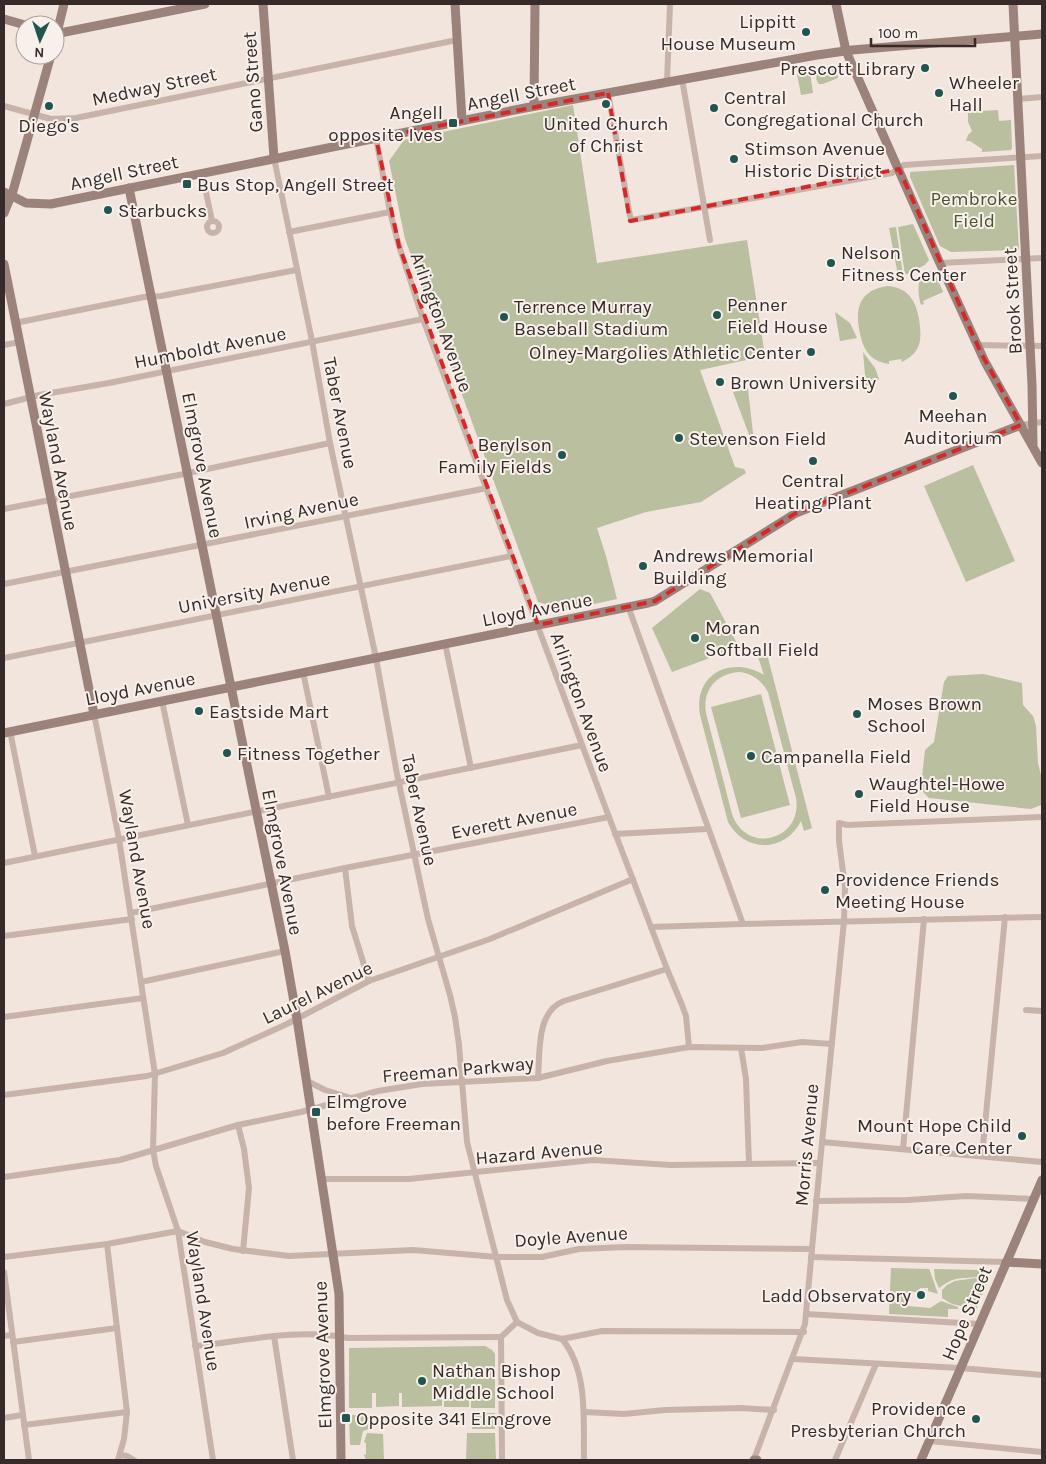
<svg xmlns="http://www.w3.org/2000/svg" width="1046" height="1464" viewBox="0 0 1046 1464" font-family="Karla,sans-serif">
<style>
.green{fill:#b9bf9f;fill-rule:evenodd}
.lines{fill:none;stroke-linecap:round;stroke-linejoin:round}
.street{stroke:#c8b3ab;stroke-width:6}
.secondary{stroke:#9b837c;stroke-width:9}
.marked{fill:none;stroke:#d62828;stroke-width:4;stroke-dasharray:10 6;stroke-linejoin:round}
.poi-dot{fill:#225550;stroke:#f8f0ea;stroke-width:2}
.labels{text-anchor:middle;stroke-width:4;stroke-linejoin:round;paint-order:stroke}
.poi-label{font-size:19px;fill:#362b29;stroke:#f8f0ea;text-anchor:start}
.street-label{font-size:19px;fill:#362b29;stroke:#f8f0ea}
.park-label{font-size:19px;fill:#4b532f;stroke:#f8f0ea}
</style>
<rect width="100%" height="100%" fill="#f1e5de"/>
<g class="green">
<path d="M827,67L837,71L838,78L823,84H819L816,79C817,72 821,69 827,67Z"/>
<polygon points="810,72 813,93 801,95 797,74"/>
<polygon points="573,105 597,263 747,240 765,356 700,370 735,467 744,469 746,473 701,502 646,512 597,528 606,556 617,599 567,610 538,602 405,239 389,161 404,140"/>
<polygon points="980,108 980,111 998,110 999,121 1011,120 1012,148 1011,150 982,152 982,149 970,141 966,141 968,135 972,131 968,122 968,111 971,109"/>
<polygon points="1014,165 1019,250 951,252 940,246 910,177 910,172"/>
<polygon points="913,224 929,260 925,265 905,275 898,227"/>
<polygon points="896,227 903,275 891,279 891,275 896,274 897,270 889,228"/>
<path d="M926,271H933L935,273L943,292L923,301L924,304L921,305C918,294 916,279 926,271Z"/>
<path d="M887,286C907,287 916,300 919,319C922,339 922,352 902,362L901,359L889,361V364C868,361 862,347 859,328C855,305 862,290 887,286Z"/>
<polygon points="835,312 850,323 857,338 840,341"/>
<polygon points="863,352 875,368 879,379 865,394 865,375"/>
<polygon points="748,389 753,433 757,445 745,447 743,443 751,440 733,392"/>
<polygon points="973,465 1015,561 966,582 924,486"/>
<polygon points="700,589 710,593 739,647 672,672 652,628"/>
<path d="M767,654L812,828L804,831L801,821C785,853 745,853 728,822L700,715C693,674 731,655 764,675L758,657ZM740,672C753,674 762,681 768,692L796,798C803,841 746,855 732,814L706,713C702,690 717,673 740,672Z"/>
<polygon points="983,674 1022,683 1023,705 1033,716 1036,726 1038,763 1042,779 1041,805 1031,809 929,798 923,792 921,786 925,750 934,742 944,682 948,676"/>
<polygon points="761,694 790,805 741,818 711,707"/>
<polygon points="891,1268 929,1269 930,1271 938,1294 928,1291 928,1288 920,1288 919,1292 908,1292 908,1297 911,1297 911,1300 908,1300 908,1306 930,1308 941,1301 958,1307 958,1309 948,1309 948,1317 889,1314"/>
<path d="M934,1269L981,1270V1273L977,1277C959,1279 955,1276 939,1288L935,1279Z"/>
<polygon points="982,1277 986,1279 987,1283 974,1315 966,1307 952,1304 942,1298 942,1290 947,1285 955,1281"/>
<polygon points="485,1346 492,1350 495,1354 495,1408 471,1408 471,1395 469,1395 469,1407 444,1407 444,1393 442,1393 442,1406 402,1407 402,1393 399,1393 399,1406 376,1407 376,1393 372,1393 372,1408 349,1408 349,1348"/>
<rect x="472" y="1413" width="23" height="16"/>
<polygon points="349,1415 372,1415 372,1428 363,1431 360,1445 350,1445"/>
<polygon points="367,1433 383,1434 384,1460 366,1460 364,1455 366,1454 366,1443 364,1442"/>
<polygon points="467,1433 495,1433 496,1460 466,1460"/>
</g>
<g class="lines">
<g class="street">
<polyline points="682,79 710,240"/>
<polyline points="667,82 670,4"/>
<polyline points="608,93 630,216 632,220 892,173 904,165 1042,156"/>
<polyline points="1018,99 1042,97"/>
<polyline points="4,106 51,119 76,118 457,40"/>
<polyline points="376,138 390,212 399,246 423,319 609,817 667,969 682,1005 686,1016 689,1047"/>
<polyline points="274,158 312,341 330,443 376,658 397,774 428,919 450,995 455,1017 459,1045 467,1142 507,1300 517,1322"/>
<polyline points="202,173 212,221"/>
<circle cx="213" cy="227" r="6"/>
<polyline points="289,232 390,212"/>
<polyline points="940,263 1042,258"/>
<polyline points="15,323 144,297 161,296 296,270"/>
<polyline points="4,345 20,342"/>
<polyline points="977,345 1042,346"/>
<polyline points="4,404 39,395 109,383 423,319"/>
<polyline points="1021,425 1042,422"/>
<polyline points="4,509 179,475 330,443"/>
<polyline points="4,584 487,488"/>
<polyline points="628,606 743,924"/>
<polyline points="445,643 471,768"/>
<polyline points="4,658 511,556"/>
<polyline points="303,672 329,797"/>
<polyline points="162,701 188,825"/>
<polyline points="94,714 119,839 155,1074 153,1150 156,1166 178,1231 213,1460"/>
<polyline points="10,731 35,856"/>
<polyline points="615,834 707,829"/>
<polyline points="4,863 582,745"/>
<polyline points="345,868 352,926 369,981"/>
<polyline points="131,913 345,868 609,817"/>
<polyline points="651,927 743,924 1042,917"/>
<polyline points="4,936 132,919"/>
<polyline points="141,982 285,951"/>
<polyline points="1026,1010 1042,1011"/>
<polyline points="4,1017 143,998"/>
<polyline points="741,1048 746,1079 749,1164"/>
<path d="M538,1078C540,1053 536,1011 564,1001L667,969"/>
<polyline points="307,1081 325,1090 351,1098"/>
<polyline points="4,1095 147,1076 223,1053 287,1024 369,981 490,939 633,879"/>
<polyline points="238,1125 244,1149 249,1188 243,1251"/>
<polyline points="822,1142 1042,1162"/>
<polyline points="903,1149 924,919"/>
<polyline points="982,1156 1005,917"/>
<polyline points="4,1177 120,1160 238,1125 301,1112 378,1091 422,1084 538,1078 607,1061 689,1047 762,1048 802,1042 832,1044"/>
<polyline points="322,1179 409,1179 593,1160 670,1165 820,1163"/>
<polyline points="816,1201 908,1200 966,1196 1034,1199"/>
<polyline points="107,1244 127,1412 124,1439 118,1460"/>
<polyline points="4,1257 107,1244 178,1231 205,1242 233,1249 289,1256 413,1250 497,1257 542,1257 579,1249 626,1247 812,1249"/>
<polyline points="811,1257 1006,1262"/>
<polyline points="4,1272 29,1460"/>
<polyline points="806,1314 979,1324"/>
<polyline points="517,1322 538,1333 562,1339 602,1331 804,1332"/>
<polyline points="4,1336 12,1335"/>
<polyline points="274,1336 293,1460"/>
<path d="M562,1339C589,1372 583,1421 584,1460"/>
<polyline points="13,1342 117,1328"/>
<path d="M195,1346C245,1341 297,1328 348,1338L501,1337"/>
<polyline points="793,1359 960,1368 1042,1375"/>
<polyline points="584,1412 624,1414 665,1410 741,1408 774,1410"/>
<polyline points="4,1418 22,1415"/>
<polyline points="24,1425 127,1412"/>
<polyline points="930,1441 1042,1452"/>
<polyline points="120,1455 127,1456 134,1460"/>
<polyline points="754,1459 805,1324 820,1163 844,921 845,887 839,841 839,823 847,825 1042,817"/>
<polyline points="502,1460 501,1337 517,1322"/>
<polyline points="835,1460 876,1364"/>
</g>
<g class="secondary">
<polyline points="263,4 274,158"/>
<polyline points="455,4 462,120"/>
<polyline points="836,4 846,51 938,259 985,362 1042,463"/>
<polyline points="1013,4 1032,385 1033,444"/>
<polyline points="4,19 25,25"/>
<polyline points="55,34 205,4"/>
<polyline points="56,37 64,4"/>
<polyline points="534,106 535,4"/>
<polyline points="129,188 285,951 297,1019 339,1294 341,1460"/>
<polyline points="4,192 26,203 51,204 525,108 817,55 852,50 1042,34"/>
<polyline points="4,213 13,191 51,55"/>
<polyline points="4,264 94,714"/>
<polyline points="4,733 648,603 655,601 796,513 1021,425"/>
<polyline points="1006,1262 1042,1264"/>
<polyline points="754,1460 757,1460"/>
<polyline points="921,1460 1042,1180"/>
</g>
</g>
<path class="marked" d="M608,93L630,221L899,169L981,353L1021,425L796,513L655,601L538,625L399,246L376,138Z"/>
<g class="poi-dot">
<circle cx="806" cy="32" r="5"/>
<circle cx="925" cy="68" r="5"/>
<circle cx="939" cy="93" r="5"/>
<circle cx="606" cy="104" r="5"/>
<circle cx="49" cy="106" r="5"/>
<circle cx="714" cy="108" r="5"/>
<rect x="448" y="118" width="10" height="10" rx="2.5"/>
<circle cx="734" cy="159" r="5"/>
<rect x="182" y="179" width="10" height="10" rx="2.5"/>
<circle cx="108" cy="210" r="5"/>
<circle cx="831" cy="263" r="5"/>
<circle cx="717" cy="315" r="5"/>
<circle cx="504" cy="317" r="5"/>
<circle cx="811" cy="352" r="5"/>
<circle cx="720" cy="382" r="5"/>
<circle cx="953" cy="396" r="5"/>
<circle cx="679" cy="438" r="5"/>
<circle cx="562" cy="455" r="5"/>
<circle cx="813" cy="461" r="5"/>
<circle cx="643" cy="566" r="5"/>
<circle cx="695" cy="638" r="5"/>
<circle cx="199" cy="711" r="5"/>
<circle cx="857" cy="714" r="5"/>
<circle cx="227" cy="753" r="5"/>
<circle cx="751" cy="756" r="5"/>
<circle cx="859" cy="794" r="5"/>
<circle cx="825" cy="890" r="5"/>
<rect x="311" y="1107" width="10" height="10" rx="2.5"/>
<circle cx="1022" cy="1136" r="5"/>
<circle cx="921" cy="1295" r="5"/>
<circle cx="422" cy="1381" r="5"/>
<rect x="341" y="1413" width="10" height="10" rx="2.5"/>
<circle cx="976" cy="1419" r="5"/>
</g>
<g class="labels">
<g class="poi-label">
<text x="796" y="28" text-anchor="end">Lippitt<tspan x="796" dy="22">House Museum</tspan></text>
<text x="915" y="75" text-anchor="end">Prescott Library</text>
<text x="949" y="89">Wheeler<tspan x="949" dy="22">Hall</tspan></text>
<text x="724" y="104">Central<tspan x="724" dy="22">Congregational Church</tspan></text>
<text x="443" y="119" text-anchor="end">Angell<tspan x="443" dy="22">opposite Ives</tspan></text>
<text x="606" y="130" text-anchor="middle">United Church<tspan x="606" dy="22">of Christ</tspan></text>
<text x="49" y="132" text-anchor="middle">Diego's</text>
<text x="744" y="155">Stimson Avenue<tspan x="744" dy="22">Historic District</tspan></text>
<text x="197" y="191">Bus Stop, Angell Street</text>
<text x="118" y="217">Starbucks</text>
<text x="841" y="259">Nelson<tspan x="841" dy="22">Fitness Center</tspan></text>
<text x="727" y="311">Penner<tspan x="727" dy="22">Field House</tspan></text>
<text x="514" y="313">Terrence Murray<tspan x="514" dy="22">Baseball Stadium</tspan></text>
<text x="801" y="359" text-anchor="end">Olney-Margolies Athletic Center</text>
<text x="730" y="389">Brown University</text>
<text x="953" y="422" text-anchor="middle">Meehan<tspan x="953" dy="22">Auditorium</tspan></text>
<text x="689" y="445">Stevenson Field</text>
<text x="552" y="451" text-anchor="end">Berylson<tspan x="552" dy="22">Family Fields</tspan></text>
<text x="813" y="487" text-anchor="middle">Central<tspan x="813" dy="22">Heating Plant</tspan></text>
<text x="653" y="562">Andrews Memorial<tspan x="653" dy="22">Building</tspan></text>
<text x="705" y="634">Moran<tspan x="705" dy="22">Softball Field</tspan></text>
<text x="867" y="710">Moses Brown<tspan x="867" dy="22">School</tspan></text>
<text x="209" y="718">Eastside Mart</text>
<text x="237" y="760">Fitness Together</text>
<text x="761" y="763">Campanella Field</text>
<text x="869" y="790">Waughtel-Howe<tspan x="869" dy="22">Field House</tspan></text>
<text x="835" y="886">Providence Friends<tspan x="835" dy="22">Meeting House</tspan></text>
<text x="326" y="1108">Elmgrove<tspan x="326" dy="22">before Freeman</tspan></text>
<text x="1012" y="1132" text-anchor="end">Mount Hope Child<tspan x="1012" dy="22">Care Center</tspan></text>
<text x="911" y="1302" text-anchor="end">Ladd Observatory</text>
<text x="432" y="1377">Nathan Bishop<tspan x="432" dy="22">Middle School</tspan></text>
<text x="966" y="1415" text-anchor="end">Providence<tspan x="966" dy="22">Presbyterian Church</tspan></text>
<text x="356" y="1425">Opposite 341 Elmgrove</text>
</g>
<g class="street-label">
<text transform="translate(252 82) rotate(-94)" y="7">Gano Street</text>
<text transform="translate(154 86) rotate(-12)" y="7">Medway Street</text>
<text transform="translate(521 93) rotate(-11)" y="7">Angell Street</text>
<text transform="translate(124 172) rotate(-12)" y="7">Angell Street</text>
<text transform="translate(1012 301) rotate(-93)" y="7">Brook Street</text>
<text transform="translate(442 322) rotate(70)" y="7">Arlington Avenue</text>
<text transform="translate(210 347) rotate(-11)" y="7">Humboldt Avenue</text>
<text transform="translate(341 413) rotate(79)" y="7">Taber Avenue</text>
<text transform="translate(59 461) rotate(79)" y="7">Wayland Avenue</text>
<text transform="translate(203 465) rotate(79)" y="7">Elmgrove Avenue</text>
<text transform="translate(301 510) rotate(-12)" y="7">Irving Avenue</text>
<text transform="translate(254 592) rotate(-11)" y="7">University Avenue</text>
<text transform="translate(537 609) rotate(-11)" y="7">Lloyd Avenue</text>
<text transform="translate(140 688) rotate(-11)" y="7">Lloyd Avenue</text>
<text transform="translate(582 702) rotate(70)" y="7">Arlington Avenue</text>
<text transform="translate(420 810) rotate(78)" y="7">Taber Avenue</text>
<text transform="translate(514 820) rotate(-11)" y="7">Everett Avenue</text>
<text transform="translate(138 859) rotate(80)" y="7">Wayland Avenue</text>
<text transform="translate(283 862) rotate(79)" y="7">Elmgrove Avenue</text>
<text transform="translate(317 992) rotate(-26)" y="7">Laurel Avenue</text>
<text transform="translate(458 1069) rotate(-5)" y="7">Freeman Parkway</text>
<text transform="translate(806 1145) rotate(-85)" y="7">Morris Avenue</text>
<text transform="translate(539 1152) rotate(-5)" y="7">Hazard Avenue</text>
<text transform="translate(571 1236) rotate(-4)" y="7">Doyle Avenue</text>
<text transform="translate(204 1301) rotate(81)" y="7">Wayland Avenue</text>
<text transform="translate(966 1313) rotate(-67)" y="7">Hope Street</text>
<text transform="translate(322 1355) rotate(-92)" y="7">Elmgrove Avenue</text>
</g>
<g class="park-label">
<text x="974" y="205">Pembroke<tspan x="974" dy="22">Field</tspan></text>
</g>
</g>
<rect width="1046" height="1464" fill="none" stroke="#362b29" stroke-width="10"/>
<g transform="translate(40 40) rotate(183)"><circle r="24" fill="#f8f0ea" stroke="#aaa19d"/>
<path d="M0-4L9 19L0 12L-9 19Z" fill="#225550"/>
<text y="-8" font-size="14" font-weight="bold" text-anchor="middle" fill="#362b29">N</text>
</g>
<path d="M871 38v8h104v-8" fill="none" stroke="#362b29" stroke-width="2.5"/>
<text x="878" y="38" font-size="15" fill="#362b29" stroke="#f8f0ea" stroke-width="4" paint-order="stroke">100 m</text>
</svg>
